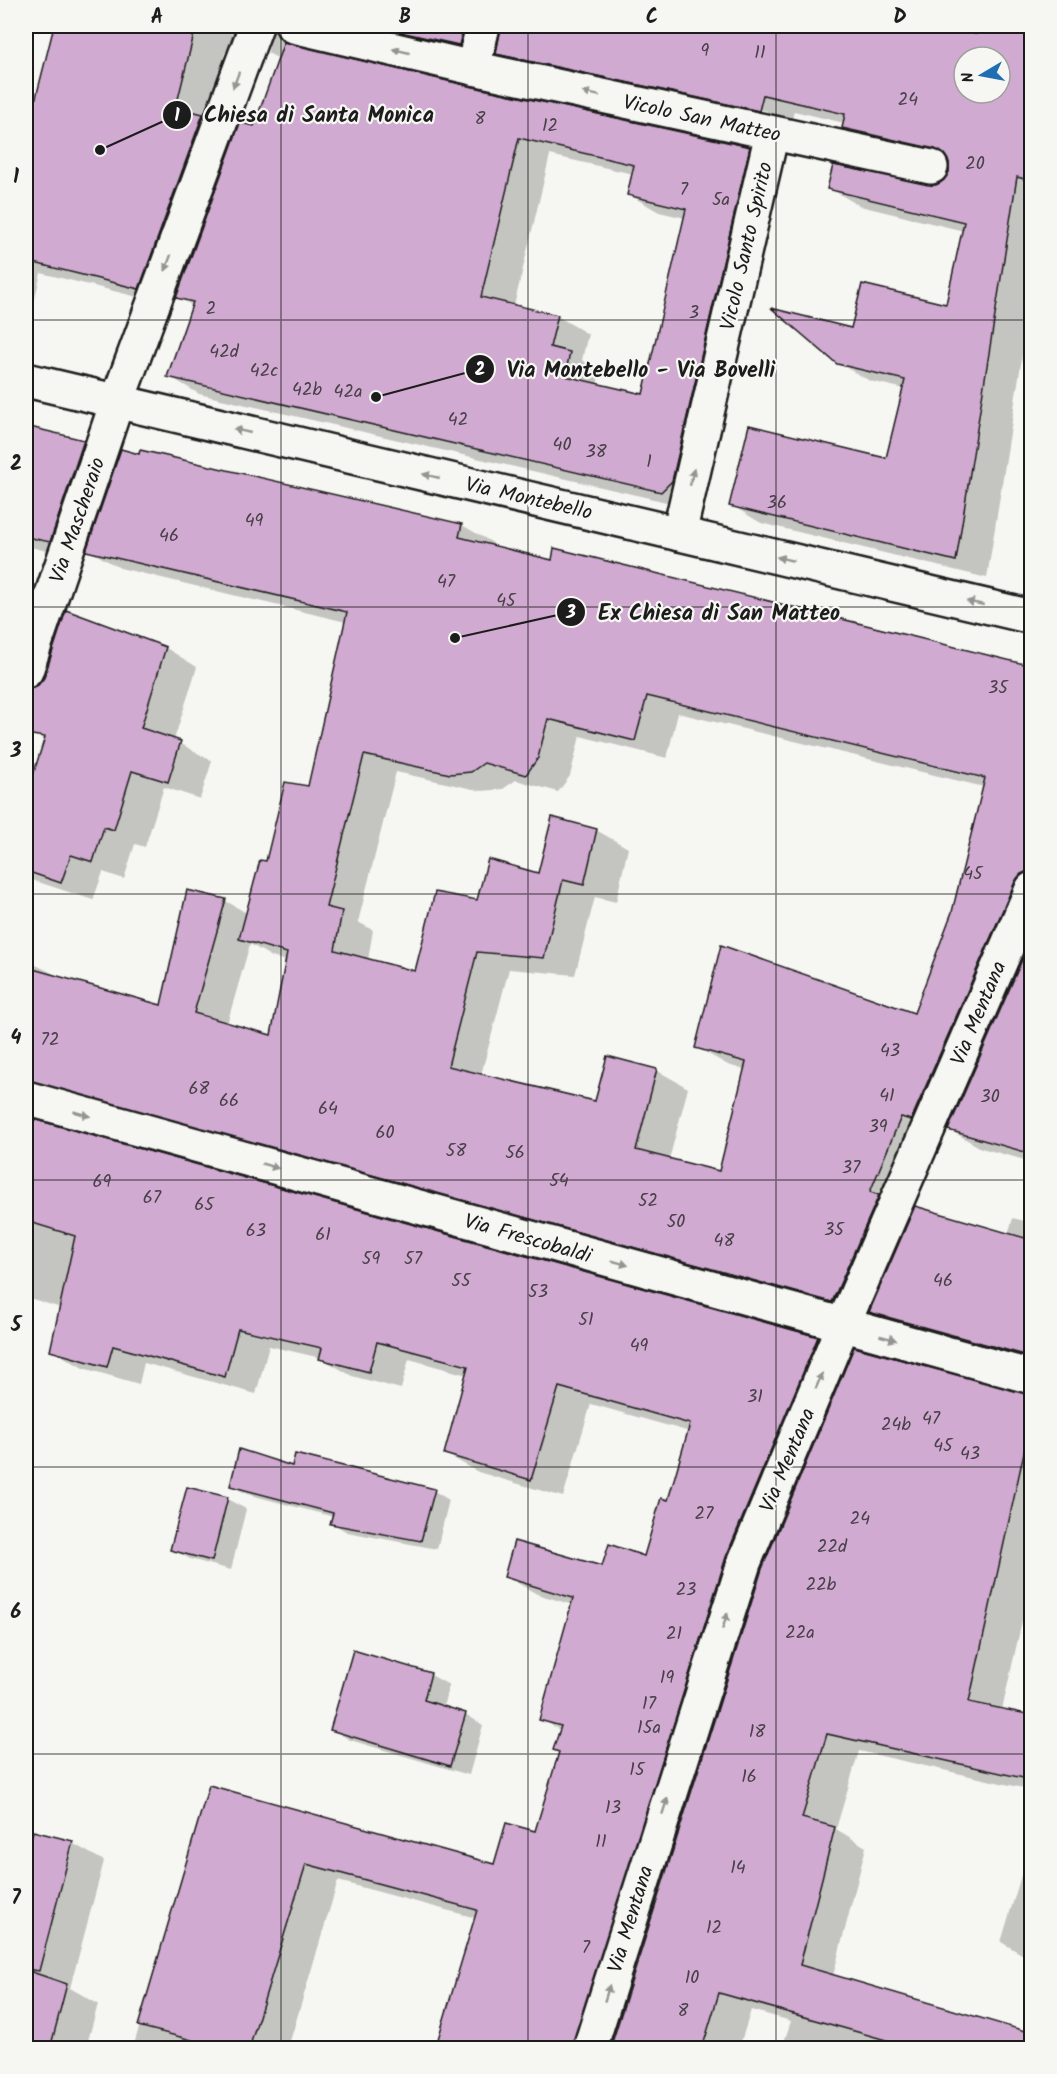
<svg xmlns="http://www.w3.org/2000/svg" width="1057" height="2074" viewBox="0 0 1057 2074" font-family="Kalam,sans-serif">
<style>
.shadow{fill:#0003;fill-rule:evenodd}
.building{fill:#d1aad1;stroke:#1c1c1c;stroke-width:1.5;fill-rule:evenodd}
.lines{fill:none;stroke-linecap:round;stroke-linejoin:round}
.minor-casing{stroke:#1c1c1c;stroke-width:38}
.tertiary-casing{stroke:#1c1c1c;stroke-width:38}
.minor{stroke:#f6f6f2;stroke-width:33}
.tertiary{stroke:#f6f6f2;stroke-width:33}
.oneway{fill:#949492}
.grid{fill:none;stroke:#1c1c1c;stroke-width:1.5;stroke-opacity:0.55}
.labels{text-anchor:middle;stroke-width:4.5;stroke-linejoin:round;paint-order:stroke}
.number-label{font-size:18px;fill:#494049}
.street-label{font-size:21px;fill:#1c1c1c;stroke:#f6f6f2}
.leader{fill:none;stroke:#1c1c1c;stroke-width:2}
.callout-dot{fill:#1c1c1c;stroke:#f6f6f2;stroke-width:2}
.mark-label{font-size:18px;text-anchor:middle;font-weight:bold;fill:#fff}
.callout-label{font-size:22px;text-anchor:middle;font-weight:bold;fill:#1c1c1c;stroke:#f6f6f2;stroke-width:4.5;stroke-linejoin:round;paint-order:stroke}
.neatline{fill:none;stroke:#1c1c1c;stroke-width:2}
.grid-label{font-size:20px;text-anchor:middle;font-weight:bold;fill:#1c1c1c}
</style>
<rect width="100%" height="100%" fill="#f6f6f2"/>
<filter id="ink" filterUnits="userSpaceOnUse"><feTurbulence type="fractalNoise" baseFrequency=".0167" numOctaves="2"/><feDisplacementMap in="SourceGraphic" scale="12" xChannelSelector="R" yChannelSelector="G"/><feConvolveMatrix kernelMatrix="1 2 1 2 8 2 1 2 1" color-interpolation-filters="sRGB"/></filter>
<g filter="url(#ink)">
<g class="shadow">
<path d="M55,26H318L305,39V50L749,148L780,166L692,508L199,394L169,376L193,306L177,297L255,128L279,59L268,53L269,42L260,61L225,52L170,305L41,273L26,335V143ZM550,155L633,174L628,194L659,212L685,218L644,396L597,385L600,371L582,360L588,334L557,316L514,306Z"/>
<path d="M333,26H932L977,36L979,26H1032V295L987,578L761,523L731,505L888,460L905,389L870,381L838,363L852,329L947,306L964,231L860,206L829,188L938,186L946,180L951,171L950,162L874,145L843,128L844,123L794,111L790,127L528,71L497,53L498,36L490,62ZM964,57H1000V93H964ZM528,59L767,111L766,114L528,62Z"/>
<polygon points="26,427 84,442 115,460 81,559 26,546"/>
<path d="M462,525L493,543L492,546L553,561L555,550L1032,666V933L943,1137L932,1134L902,1210L910,1214L864,1319L39,1112V1121L817,1338L848,1356L757,1576L607,2048H436L476,1918L338,1881L288,2048H133L210,1787L495,1866L536,1833L561,1753V1731L541,1719L573,1605L537,1594L505,1576L603,1567L645,1557L669,1502L690,1432L591,1404L563,1497L478,1472L446,1454L467,1375L409,1359L401,1389L352,1376L321,1358L269,1346L256,1394L144,1363L139,1384L83,1368L52,1350L61,1308L26,1297V960L64,979L162,1006L189,892L226,901L248,914L267,863L309,788L346,622L120,568L88,550ZM678,713L984,787L954,913L915,1015L696,1047L728,1065L745,1070L720,1173L669,1160L688,1088L656,1070L596,1103L481,1075L509,969L575,975L595,897L616,902L628,848L596,830L539,874L478,902L416,973L368,960L373,930L358,922L396,772L482,791L503,789L516,780L558,792L570,776L580,736L667,758ZM250,944L272,957L287,961L272,1037L227,1024Z"/>
<polygon points="26,596 62,616 41,679 26,675"/>
<polygon points="67,612 166,648 197,667 174,740 212,761 200,799 164,787 145,847 135,844 124,879 103,872 93,900 26,878 26,768 36,771 65,681"/>
<polygon points="1032,941 1032,1162 981,1148 950,1130"/>
<polygon points="1013,1218 1032,1223 1032,1367 902,1330 871,1312 1008,1234"/>
<polygon points="1032,1397 1032,1577 1002,1710 1032,1716 1032,1790 859,1751 836,1829 866,1847 833,1976 1032,2048 782,2048 791,2021 751,2010 739,2048 611,2048"/>
<polygon points="293,1468 434,1491 449,1500 437,1549 347,1532 332,1523 334,1517 247,1494 232,1486"/>
<polygon points="227,1499 246,1509 231,1570 190,1559 172,1549"/>
<polygon points="354,1652 431,1675 449,1685 443,1707 465,1714 483,1725 469,1775 350,1740 331,1729"/>
<polygon points="34,1833 72,1843 104,1861 70,1988 98,2004 86,2048 26,2048 26,1865"/>
<polygon points="1032,1839 1032,1960 1001,1942"/>
</g>
<g class="building">
<polygon points="54,26 196,26 176,107 203,114 139,289 26,261 26,137"/>
<polygon points="373,26 464,26 459,45"/>
<path d="M501,26H939L976,34L978,26H1032V181L1017,177L956,561L729,506L749,425L886,458L905,380L837,364L771,308L851,328L862,284L946,304L964,222L827,189L833,165L936,185L944,180L949,172V162L944,154L935,149L842,128L845,114L763,95L759,111L496,54ZM964,57H1000V93H964Z"/>
<path d="M284,42L469,86L750,147L672,481L661,492L167,377L193,302L176,298L240,123L254,126ZM519,138L634,165L627,195L686,209L643,394L565,376L570,352L550,347L558,315L481,297Z"/>
<polygon points="26,426 84,440 50,542 26,537"/>
<path d="M121,449L139,454L140,450L462,524L459,537L552,560L554,548L1032,666V871L1021,874L1015,882L911,1120L901,1117L870,1192L879,1195L832,1302L26,1080V967L161,1005L187,890L226,899L194,1013L271,1035L287,953L239,939L260,860L266,861L285,782L308,786L347,612L86,551ZM647,696L985,778L952,912L914,1013L721,945L695,1048L746,1062L719,1171L636,1150L657,1069L607,1056L595,1101L448,1066L477,952L544,958L563,880L584,885L597,829L552,817L538,873L488,859L477,900L435,892L415,971L335,950L342,911L326,907L364,755L450,774L471,772L484,763L526,775L538,758L548,719L635,741Z"/>
<polygon points="66,610 166,647 141,728 181,741 168,782 132,771 114,830 104,827 93,862 71,855 61,883 26,871 26,797 45,737 26,734 26,689 38,685 44,678"/>
<polygon points="1032,937 1032,1154 948,1130"/>
<polygon points="26,1117 818,1337 726,1557 572,2049 435,2049 477,1910 306,1864 249,2049 190,2049 192,2040 138,2026 209,1785 494,1864 506,1823 535,1831 559,1752 553,1750 561,1726 539,1720 573,1598 504,1577 514,1541 602,1566 609,1544 644,1556 661,1498 668,1500 690,1424 559,1387 531,1480 444,1454 468,1366 377,1342 369,1372 319,1359 322,1348 238,1329 225,1377 113,1346 107,1367 50,1351 75,1236 26,1221"/>
<polygon points="915,1206 1032,1240 1032,1357 869,1312"/>
<polygon points="854,1347 1032,1395 1032,1416 969,1702 1032,1715 1032,1780 827,1734 802,1818 835,1827 800,1965 1032,2033 1032,2049 918,2049 719,1993 702,2049 610,2049 762,1569"/>
<polygon points="239,1449 292,1466 295,1454 435,1489 421,1541 330,1524 333,1513 230,1486"/>
<polygon points="187,1487 228,1497 212,1561 170,1550"/>
<polygon points="353,1650 431,1673 424,1700 466,1713 450,1766 330,1730"/>
<polygon points="33,1831 73,1841 39,1971 26,1969 26,1859"/>
<polygon points="26,1970 67,1984 50,2049 26,2049"/>
</g>
<g class="lines">
<defs>
<g id="minor">
<polyline points="293,26 473,68 931,167"/>
<polyline points="473,68 483,26"/>
<polyline points="679,534 772,133"/>
<polyline points="26,671 117,402 256,26"/>
<polyline points="26,1098 1032,1377"/>
<polyline points="590,2048 744,1563 843,1325 1032,889"/>
</g>
<polyline id="tertiary" points="26,380 1032,617"/>
</defs>
<use href="#minor" class="minor-casing"/>
<use href="#tertiary" class="tertiary-casing"/>
<use href="#minor" class="minor"/>
<use href="#tertiary" class="tertiary"/>
</g>
<defs><path id="oneway-solid" d="M-6-.8H1V-3.2L6.5 0L1 3.2V.8H-6Z" transform="scale(1.5)"/></defs>
<g class="oneway">
<use href="#oneway-solid" transform="translate(401 51) rotate(-167)"/>
<use href="#oneway-solid" transform="translate(236 80) rotate(110)"/>
<use href="#oneway-solid" transform="translate(591 94) rotate(-168)"/>
<use href="#oneway-solid" transform="translate(168 263) rotate(110)"/>
<use href="#oneway-solid" transform="translate(242 431) rotate(-167)"/>
<use href="#oneway-solid" transform="translate(431 476) rotate(-167)"/>
<use href="#oneway-solid" transform="translate(692 477) rotate(-77)"/>
<use href="#oneway-solid" transform="translate(785 559) rotate(-167)"/>
<use href="#oneway-solid" transform="translate(975 603) rotate(-167)"/>
<use href="#oneway-solid" transform="translate(82 1114) rotate(16)"/>
<use href="#oneway-solid" transform="translate(270 1166) rotate(16)"/>
<use href="#oneway-solid" transform="translate(620 1263) rotate(16)"/>
<use href="#oneway-solid" transform="translate(888 1338) rotate(15)"/>
<use href="#oneway-solid" transform="translate(819 1381) rotate(-67)"/>
<use href="#oneway-solid" transform="translate(725 1621) rotate(-72)"/>
<use href="#oneway-solid" transform="translate(665 1806) rotate(-72)"/>
<use href="#oneway-solid" transform="translate(607 1993) rotate(-73)"/>
</g>
</g>
<path class="grid" d="M281,26V2048M528,26V2048M776,26V2048M26,320H1032M26,607H1032M26,894H1032M26,1180H1032M26,1467H1032M26,1754H1032"/>
<g class="labels">
<g class="number-label">
<text x="705" y="56">9</text>
<text x="760" y="58">11</text>
<text x="908" y="105">24</text>
<text x="480" y="124">8</text>
<text x="550" y="131">12</text>
<text x="975" y="169">20</text>
<text x="684" y="195">7</text>
<text x="721" y="205">5a</text>
<text x="211" y="314">2</text>
<text x="694" y="318">3</text>
<text x="224" y="357">42d</text>
<text x="264" y="376">42c</text>
<text x="307" y="395">42b</text>
<text x="348" y="397">42a</text>
<text x="458" y="425">42</text>
<text x="562" y="450">40</text>
<text x="596" y="457">38</text>
<text x="649" y="467">1</text>
<text x="777" y="508">36</text>
<text x="254" y="526">49</text>
<text x="169" y="541">46</text>
<text x="446" y="587">47</text>
<text x="506" y="606">45</text>
<text x="998" y="693">35</text>
<text x="973" y="879">45</text>
<text x="50" y="1045">72</text>
<text x="890" y="1056">43</text>
<text x="199" y="1094">68</text>
<text x="887" y="1101">41</text>
<text x="990" y="1102">30</text>
<text x="229" y="1106">66</text>
<text x="328" y="1114">64</text>
<text x="878" y="1132">39</text>
<text x="385" y="1138">60</text>
<text x="456" y="1156">58</text>
<text x="515" y="1158">56</text>
<text x="851" y="1173">37</text>
<text x="559" y="1186">54</text>
<text x="102" y="1187">69</text>
<text x="152" y="1203">67</text>
<text x="648" y="1206">52</text>
<text x="204" y="1210">65</text>
<text x="676" y="1227">50</text>
<text x="834" y="1235">35</text>
<text x="256" y="1236">63</text>
<text x="323" y="1240">61</text>
<text x="724" y="1246">48</text>
<text x="371" y="1264">59</text>
<text x="413" y="1264">57</text>
<text x="461" y="1286">55</text>
<text x="943" y="1286">46</text>
<text x="538" y="1297">53</text>
<text x="586" y="1325">51</text>
<text x="639" y="1351">49</text>
<text x="755" y="1402">31</text>
<text x="931" y="1424">47</text>
<text x="896" y="1430">24b</text>
<text x="943" y="1451">45</text>
<text x="970" y="1459">43</text>
<text x="704" y="1519">27</text>
<text x="860" y="1524">24</text>
<text x="832" y="1552">22d</text>
<text x="821" y="1590">22b</text>
<text x="686" y="1595">23</text>
<text x="800" y="1638">22a</text>
<text x="674" y="1639">21</text>
<text x="667" y="1683">19</text>
<text x="649" y="1709">17</text>
<text x="649" y="1733">15a</text>
<text x="757" y="1737">18</text>
<text x="637" y="1775">15</text>
<text x="749" y="1782">16</text>
<text x="613" y="1813">13</text>
<text x="601" y="1847">11</text>
<text x="738" y="1873">14</text>
<text x="714" y="1933">12</text>
<text x="586" y="1953">7</text>
<text x="692" y="1983">10</text>
<text x="683" y="2016">8</text>
</g>
<g class="street-label">
<text transform="translate(702 118) rotate(12)" y="7">Vicolo San Matteo</text>
<text transform="translate(746 246) rotate(-77)" y="7">Vicolo Santo Spirito</text>
<text transform="translate(529 498) rotate(13)" y="7">Via Montebello</text>
<text transform="translate(77 520) rotate(-71)" y="7">Via Mascheraio</text>
<text transform="translate(978 1013) rotate(-67)" y="7">Via Mentana</text>
<text transform="translate(528 1238) rotate(16)" y="7">Via Frescobaldi</text>
<text transform="translate(787 1460) rotate(-67)" y="7">Via Mentana</text>
<text transform="translate(630 1919) rotate(-73)" y="7">Via Mentana</text>
</g>
</g>
<path class="leader" d="M100 150L177 115M376 397L480 369M455 638L571 612"/>
<g class="callout-dot">
<circle cx="100" cy="150" r="6"/>
<circle cx="376" cy="397" r="6"/>
<circle cx="455" cy="638" r="6"/>
<circle cx="177" cy="115" r="15"/>
<circle cx="480" cy="369" r="15"/>
<circle cx="571" cy="612" r="15"/>
</g>
<g class="mark-label">
<text x="177" y="121">1</text>
<text x="480" y="375">2</text>
<text x="571" y="618">3</text>
</g>
<g class="callout-label">
<text x="319" y="122">Chiesa di Santa Monica</text>
<text x="641" y="377">Via Montebello - Via Bovelli</text>
<text x="719" y="620">Ex Chiesa di San Matteo</text>
</g>
<rect width="1057" height="2074" fill="none" stroke="#f6f6f2" stroke-width="66"/>
<g transform="translate(982 75) rotate(260)"><circle r="28" fill="#f6f6f2" stroke="#9f9f9c" stroke-width="1.5"/>
<path d="M0-4.5L10 22L0 15L-10 22Z" fill="#1f6fb2"/>
<text y="-9" font-size="16" font-weight="bold" text-anchor="middle" fill="#1c1c1c">N</text>
</g>
<rect x="33" y="33" width="991" height="2008" class="neatline"/>
<g class="grid-label">
<text x="157" y="23">A</text>
<text x="405" y="23">B</text>
<text x="652" y="23">C</text>
<text x="900" y="23">D</text>
<text x="16" y="183">1</text>
<text x="16" y="470">2</text>
<text x="16" y="757">3</text>
<text x="16" y="1044">4</text>
<text x="16" y="1331">5</text>
<text x="16" y="1618">6</text>
<text x="16" y="1904">7</text>
</g>
</svg>
